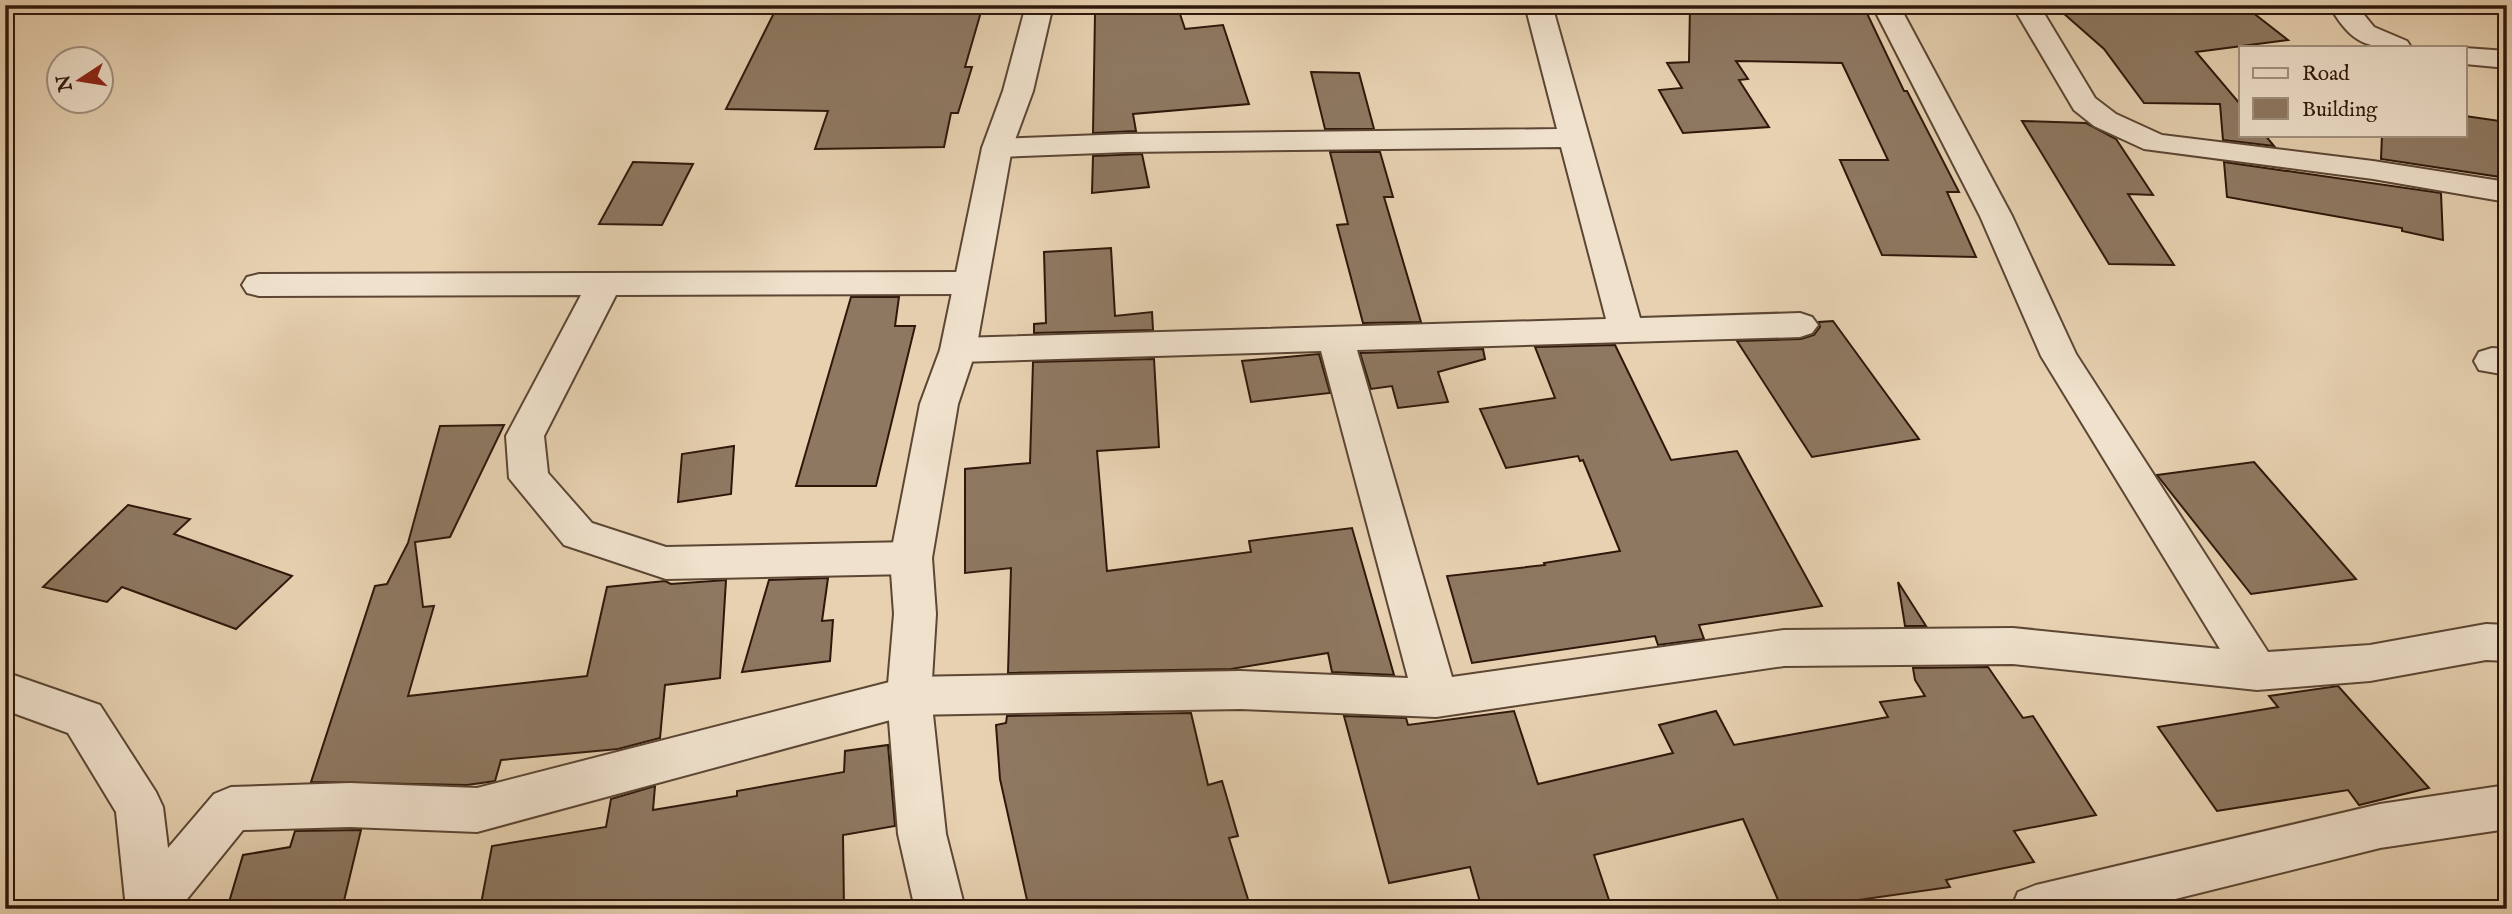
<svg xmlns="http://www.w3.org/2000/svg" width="2512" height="914" viewBox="0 0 2512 914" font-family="'IM FELL English',serif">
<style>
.building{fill:#8e7861;stroke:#2e180b;stroke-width:2}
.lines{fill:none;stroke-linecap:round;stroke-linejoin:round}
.minor-casing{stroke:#5c4634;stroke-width:4}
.tertiary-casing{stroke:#5c4634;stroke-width:4}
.minor{fill:#efe1cc;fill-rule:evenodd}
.tertiary{fill:#efe1cc;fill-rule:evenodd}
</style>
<rect width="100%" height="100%" fill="#e7d1b1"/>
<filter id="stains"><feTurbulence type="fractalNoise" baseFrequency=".00286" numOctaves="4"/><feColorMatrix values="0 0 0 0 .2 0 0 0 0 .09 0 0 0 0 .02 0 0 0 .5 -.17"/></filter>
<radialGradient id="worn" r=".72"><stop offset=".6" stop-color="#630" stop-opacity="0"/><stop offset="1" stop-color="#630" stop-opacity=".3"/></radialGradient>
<g class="building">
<polygon points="778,5 983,5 965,67 972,67 958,113 951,113 944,147 815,149 828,111 726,109"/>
<polygon points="1177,5 1185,29 1223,25 1249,104 1133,114 1136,131 1093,133 1095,14"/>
<polygon points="1690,5 1863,5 1904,91 1907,91 1959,192 1947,192 1976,257 1882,255 1840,160 1888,160 1842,63 1736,61 1748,79 1739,80 1769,127 1683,133 1659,90 1682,88 1667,63 1689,62"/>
<polygon points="2054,5 2243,5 2288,40 2196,52 2241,105 2241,135 2265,135 2274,146 2223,140 2220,104 2144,103 2104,49"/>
<polygon points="1311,72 1359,73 1374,129 1325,129"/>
<polygon points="2465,116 2507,122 2507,178 2381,159 2382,135 2465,135"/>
<polygon points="2022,121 2086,123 2116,139 2153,195 2128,194 2174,265 2109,264"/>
<polygon points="1330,152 1380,152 1393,197 1384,197 1421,322 1363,323 1337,225 1348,224"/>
<polygon points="1142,154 1149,187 1092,193 1093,156"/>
<polygon points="633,162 693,164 662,225 599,224"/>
<polygon points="2224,162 2441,193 2443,240 2402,231 2402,228 2227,197"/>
<polygon points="1111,248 1115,316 1152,312 1153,330 1034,333 1034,324 1046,323 1044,252"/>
<polygon points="851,297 899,297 895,326 915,326 876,486 796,486"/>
<polygon points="1833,321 1919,439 1812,457 1737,341 1801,339 1814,335 1820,327 1819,322"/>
<polygon points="1615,345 1671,460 1737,451 1822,606 1699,625 1704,639 1658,645 1655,636 1472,663 1447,576 1545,565 1544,563 1620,551 1583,460 1580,461 1578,456 1506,468 1480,409 1555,398 1535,347"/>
<polygon points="1483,349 1485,359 1438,372 1448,402 1398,408 1392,386 1371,389 1360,353"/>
<polygon points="1319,354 1330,393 1251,402 1242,361"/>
<polygon points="1154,359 1159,447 1097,451 1107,571 1251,552 1249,541 1352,528 1394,675 1332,672 1328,653 1231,669 1008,673 1011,568 965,573 965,469 1030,463 1033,362"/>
<polygon points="504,425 450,537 415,542 423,607 434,606 408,696 587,676 607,587 665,581 671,584 726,580 720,678 665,685 660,738 618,749 501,760 495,781 467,785 311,782 375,586 387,584 408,543 440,426"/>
<polygon points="734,446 731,494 678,502 682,454"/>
<polygon points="2254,462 2356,579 2251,594 2157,475"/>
<polygon points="128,505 190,519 174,534 292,576 236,629 122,587 107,602 43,587"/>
<polygon points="828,578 822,621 833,620 830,661 742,672 769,580"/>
<polygon points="1898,582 1926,626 1905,626"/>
<polygon points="1988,667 2023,718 2033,716 2096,815 2014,831 2034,862 1946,880 1950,887 1844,902 1847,909 1782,909 1743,819 1594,855 1612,909 1482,909 1470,867 1389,883 1344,716 1406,718 1408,725 1514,711 1538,784 1673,753 1659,725 1716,711 1734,745 1888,717 1880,702 1925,696 1915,680 1913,668"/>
<polygon points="2338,686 2429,788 2359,805 2348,790 2217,811 2158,727 2278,707 2269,696"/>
<polygon points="1191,713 1208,785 1222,781 1238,836 1229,838 1251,909 1029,909 1000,779 996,725 1006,723 1007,716"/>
<polygon points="888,745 895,826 843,835 844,909 480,909 492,846 606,827 611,799 655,786 653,810 737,796 737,791 844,772 845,751"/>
<polygon points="361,830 342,909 227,909 243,855 290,847 295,831"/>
</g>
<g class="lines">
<defs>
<g id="minor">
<polygon points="1525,5 1552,5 1640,318 1800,313 1812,317 1818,325 1812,333 1800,337 1357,350 1452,677 1784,630 2013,628 2220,649 2041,356 1980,216 1872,5 1899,5 2012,216 2076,354 2268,652 2370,645 2486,624 2507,625 2507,661 2486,660 2370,681 2257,690 2013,664 1784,666 1436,717 1240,709 909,715 477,832 350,827 243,830 179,909 126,909 116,812 68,733 5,710 5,672 100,705 156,792 163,807 168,848 214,794 231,787 350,783 477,788 909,677 1240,671 1408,678 1321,351 958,362 945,359 940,350 945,341 958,338 1606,319 1561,147 1127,152 997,157 986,155 982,148 986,141 997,139 1127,134 1557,129"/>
<polygon points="2012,5 2039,5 2095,98 2116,114 2162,135 2373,161 2507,182 2507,202 2373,179 2144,149 2094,126 2074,110"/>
<path d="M2329,5H2356L2374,27L2407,41L2411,47C2367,49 2352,45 2329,5Z"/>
<polygon points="2465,48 2507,51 2507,68 2465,64"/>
<polygon points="970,272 982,275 987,283 982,291 970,294 616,295 544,436 548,473 592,523 666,547 911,542 926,546 932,558 926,570 911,574 666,579 564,545 509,478 506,436 581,295 259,296 247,293 242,285 247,277 259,274"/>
<polygon points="2492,348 2507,349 2507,375 2479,370 2474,361 2479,352"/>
<polygon points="2507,785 2507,829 2380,848 2135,909 2011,909 2018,892 2036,885 2380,804"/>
</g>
<polygon id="tertiary" points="1026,5 1053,5 1033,91 1012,148 976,350 958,404 932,558 936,614 931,696 946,834 965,909 915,909 898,834 887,696 894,614 890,558 920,404 940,350 982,148 1003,91"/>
</defs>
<use href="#minor" class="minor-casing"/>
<use href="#tertiary" class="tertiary-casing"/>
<use href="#minor" class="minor"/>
<use href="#tertiary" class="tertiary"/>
</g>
<rect width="2512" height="914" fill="none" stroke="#e7d1b1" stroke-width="28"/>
<rect x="7" y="7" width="2498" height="900" fill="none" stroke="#2e180b" stroke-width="3.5"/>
<rect x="14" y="14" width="2484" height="886" fill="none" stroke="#2e180b" stroke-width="2"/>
<rect x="2239" y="46" width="228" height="91" fill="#efe1cc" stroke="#a2917f" stroke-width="2"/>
<rect x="2253" y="68" width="35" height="10" fill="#efe1cc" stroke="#a2917f" stroke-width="2"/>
<text x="2302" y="80" font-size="21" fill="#2e180b">Road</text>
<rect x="2253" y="98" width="35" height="21" fill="#8e7861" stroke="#a2917f" stroke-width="2"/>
<text x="2302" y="116" font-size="21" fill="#2e180b">Building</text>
<g transform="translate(80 80) rotate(258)"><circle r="33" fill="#efe1cc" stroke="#a2917f" stroke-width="2"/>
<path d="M0-5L12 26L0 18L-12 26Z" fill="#8f2418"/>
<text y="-10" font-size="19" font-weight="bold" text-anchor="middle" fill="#2e180b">N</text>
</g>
<rect width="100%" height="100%" filter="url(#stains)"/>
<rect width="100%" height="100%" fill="url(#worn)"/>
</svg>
